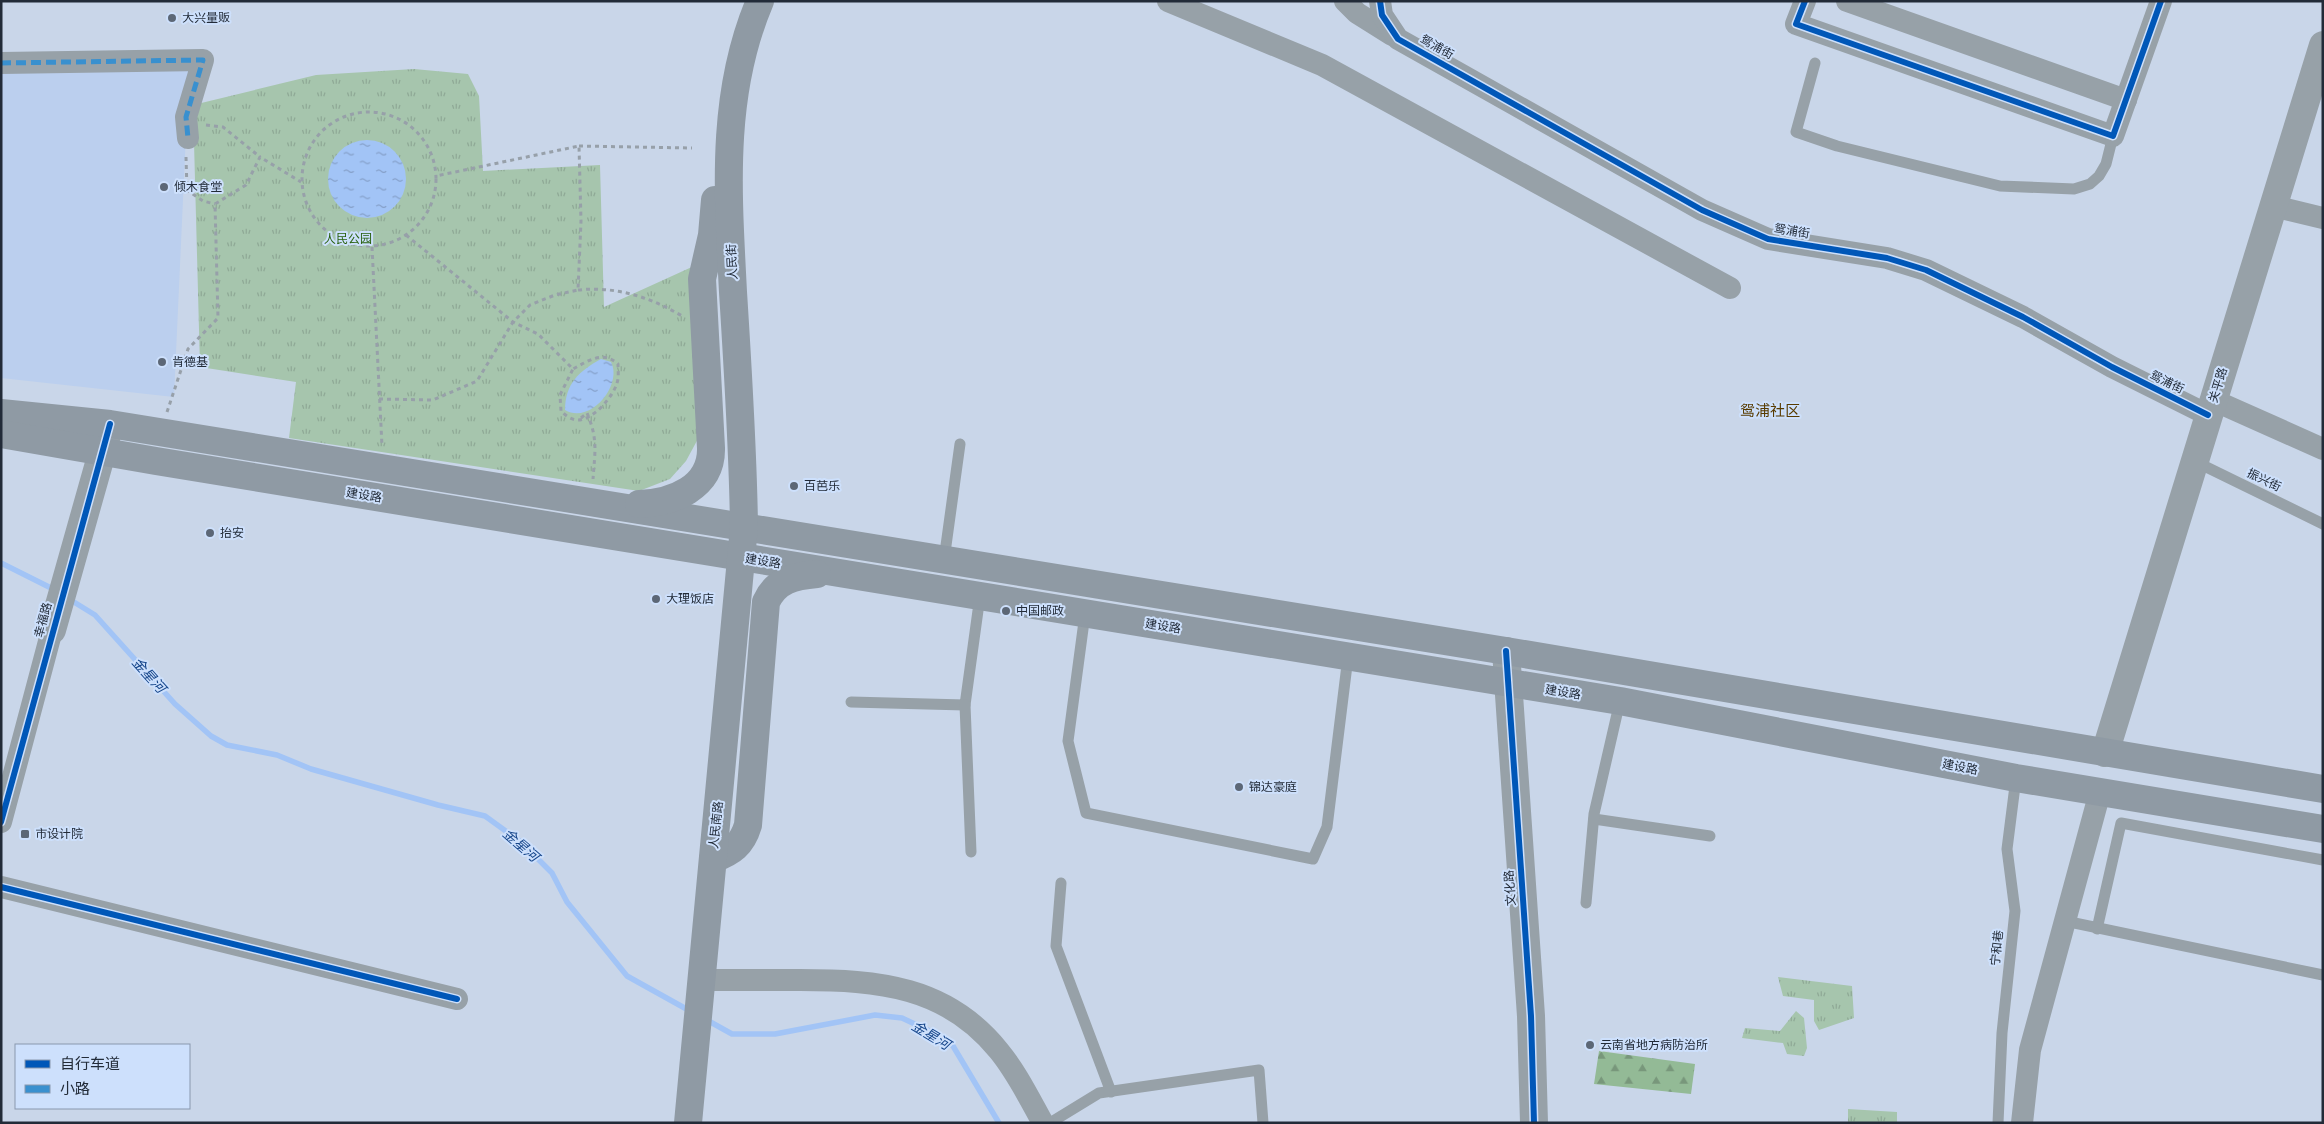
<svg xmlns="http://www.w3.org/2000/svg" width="2324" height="1124" viewBox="0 0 2324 1124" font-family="'Asap Condensed','Noto Sans SC',sans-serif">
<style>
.built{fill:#bbcfee}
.grass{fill:url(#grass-tufts)}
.forest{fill:url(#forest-firs)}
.water{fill:url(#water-ripples)}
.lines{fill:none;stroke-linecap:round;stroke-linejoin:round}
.stream{stroke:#a2c4f6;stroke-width:5.5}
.path{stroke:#97a0a9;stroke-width:3;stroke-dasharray:4 4;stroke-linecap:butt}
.service{stroke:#97a1a8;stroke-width:11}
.minor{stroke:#97a1a8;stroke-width:22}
.tertiary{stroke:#97a1a8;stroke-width:28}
.primary{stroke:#8f9aa4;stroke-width:28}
.quiet{stroke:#3990cf;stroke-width:5;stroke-dasharray:10 5;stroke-linecap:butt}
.cycleway-casing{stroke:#cde0fc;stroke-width:9}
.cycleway{stroke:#0057b8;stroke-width:6}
.poi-dot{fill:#5c6776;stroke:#cde0fc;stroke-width:2}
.labels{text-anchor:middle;stroke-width:4;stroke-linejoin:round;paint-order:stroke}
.poi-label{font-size:12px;fill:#222b38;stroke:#cde0fc;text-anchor:start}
.street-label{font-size:12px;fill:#222b38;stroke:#cde0fc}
.park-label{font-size:12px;fill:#265f0b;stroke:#cde0fc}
.water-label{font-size:14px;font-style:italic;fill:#15458a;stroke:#cde0fc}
.quarter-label{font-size:15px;fill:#583b00;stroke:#cde0fc}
</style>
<defs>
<pattern id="grass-tufts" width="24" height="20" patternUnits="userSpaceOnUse" patternTransform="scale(1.25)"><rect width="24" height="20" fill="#a6c5ad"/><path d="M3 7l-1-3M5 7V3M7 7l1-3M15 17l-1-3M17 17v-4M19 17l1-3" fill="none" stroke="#8fa996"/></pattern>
<pattern id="forest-firs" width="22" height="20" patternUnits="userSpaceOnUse" patternTransform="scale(1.25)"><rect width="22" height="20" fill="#93ba96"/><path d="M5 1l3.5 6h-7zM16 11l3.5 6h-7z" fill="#78977b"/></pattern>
<pattern id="water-ripples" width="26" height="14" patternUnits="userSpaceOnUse" patternTransform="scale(1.25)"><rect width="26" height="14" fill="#a2c4f6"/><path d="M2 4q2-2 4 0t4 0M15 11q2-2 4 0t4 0" fill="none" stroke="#849fc8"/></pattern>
</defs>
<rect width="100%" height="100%" fill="#c9d6e9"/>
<polygon class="built" points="189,68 174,397 1,378 1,73"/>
<g class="grass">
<polygon points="414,69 468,74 479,96 483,171 600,165 604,307 694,266 699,437 686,461 670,479 639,491 289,438 296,382 200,367 193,105 316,75"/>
<polygon points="1778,977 1852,986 1854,1018 1819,1030 1814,1021 1814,1000 1783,996"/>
<polygon points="1796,1011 1804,1018 1807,1048 1804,1056 1787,1054 1783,1043 1742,1038 1745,1028 1780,1031"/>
<polygon points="1848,1109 1897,1112 1897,1123 1848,1123"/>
</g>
<polygon class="forest" points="1599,1051 1695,1064 1691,1094 1594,1084"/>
<g class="water">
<circle cx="367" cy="179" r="39"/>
<path d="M601,359L611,362C623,385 590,425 565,410C565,384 579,371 601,359Z"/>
</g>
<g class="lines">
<g class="stream">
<polyline points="1,563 55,590"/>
<polyline points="69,599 95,615 175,704 211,736 227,745 277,755 311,769 438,805 485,816 521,842 552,873 567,902 627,976 690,1011"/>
<polyline points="705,1019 732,1034 775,1034 875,1015 902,1018 934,1033 953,1046 999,1123"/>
</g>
<g class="path">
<circle cx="369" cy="179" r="67"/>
<polyline points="206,125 223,127 260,157"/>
<polyline points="579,146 692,148"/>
<polyline points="186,157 187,190 203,201 215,204"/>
<path d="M406,235L513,322L538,334L573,369L560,395L561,411C565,415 571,420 578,420C593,420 613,397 617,383C619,378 618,370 618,364C603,350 588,361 573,369"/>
<polyline points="372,247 382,446"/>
<path d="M578,290C616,286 650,297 682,316"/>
<polyline points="379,399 433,400 477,381 513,322 530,305 555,295 578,290 581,221 579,146 436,176"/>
<polyline points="167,412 188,349 218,318 215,204 246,185 260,157 301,182"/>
<path d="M581,418L587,413C598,439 595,451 593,479"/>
</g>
<g class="service">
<polyline points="1815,63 1796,132 1837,146 2000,186 2074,189 2090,184 2099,176 2106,164 2113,136"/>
<polyline points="2194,461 2323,524"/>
<polyline points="944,560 960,444"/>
<polyline points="1085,614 1068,741 1086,813 1313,859 1327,827 1348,657"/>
<polyline points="851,702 965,705 980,596"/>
<polyline points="965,705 971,852"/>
<polyline points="1594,819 1710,836"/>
<polyline points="1061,883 1056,946 1111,1092"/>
<polyline points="1586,903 1594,814 1620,701"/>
<polyline points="2065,921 2323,975"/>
<polyline points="2097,929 2121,823 2323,860"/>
<polyline points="1050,1123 1099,1093 1259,1070 1263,1123"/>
<polyline points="1998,1123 2002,1033 2015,911 2007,849 2016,778"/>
</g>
<g class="minor">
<polyline points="1168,1 1322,65 1730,288"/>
<polyline points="1345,1 1357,13 1392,35"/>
<polyline points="1380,1 1382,15 1398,39 1702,210 1768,239 1887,258 1926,270 2023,317 2112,367 2208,415"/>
<polyline points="1805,1 1796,24 2113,136 2161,1"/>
<polyline points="1847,1 2126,100"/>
<polyline points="1,63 203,60 186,117 188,138"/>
<polyline points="2273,206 2323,218"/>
<polyline points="2213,400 2323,449"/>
<polyline points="1,822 52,630"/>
<polyline points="1,887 457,999"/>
<path d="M701,980C734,980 767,980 800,980C878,980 947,986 999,1051C1017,1073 1029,1098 1043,1123"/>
<polyline points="2022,1123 2030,1050 2100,792"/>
</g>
<g class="tertiary">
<polyline points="52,630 109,428"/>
<polyline points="1506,651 1531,1016 1534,1123"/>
<polyline points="2105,753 2323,45"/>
</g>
<g class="primary">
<polyline points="1,413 110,424 1506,651 2323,789"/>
<polyline points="1,434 156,461 1620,701 2016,778 2323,829"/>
<path d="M639,504C672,503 712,488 711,448L702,279L712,235L715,200"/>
<path d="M713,859C732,852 742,845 748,825L766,602C776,580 794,576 817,574"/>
<path d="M688,1123L744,527C743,449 738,371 733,292C728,193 720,95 760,1"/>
</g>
<polyline class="quiet" points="1,63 203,60 186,117 188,138"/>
<defs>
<g id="cycleway">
<polyline points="1380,1 1382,15 1398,39 1702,210 1768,239 1887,258 1926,270 2023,317 2112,367 2208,415"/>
<polyline points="1805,1 1796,24 2113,136 2161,1"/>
<polyline points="1506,651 1531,1016 1534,1123"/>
<polyline points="1,822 110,424"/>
<polyline points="1,887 457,999"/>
</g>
</defs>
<use href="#cycleway" class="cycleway-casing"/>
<use href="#cycleway" class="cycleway"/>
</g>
<g class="poi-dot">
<circle cx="172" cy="18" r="5"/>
<circle cx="164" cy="187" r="5"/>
<circle cx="162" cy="362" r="5"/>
<circle cx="794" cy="486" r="5"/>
<circle cx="210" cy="533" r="5"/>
<circle cx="656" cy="599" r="5"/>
<circle cx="1006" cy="611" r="5"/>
<circle cx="1239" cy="787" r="5"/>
<rect x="20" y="829" width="10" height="10" rx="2.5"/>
<circle cx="1590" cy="1045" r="5"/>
</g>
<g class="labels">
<g class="poi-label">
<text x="182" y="22">大兴量贩</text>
<text x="174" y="191">倾木食堂</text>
<text x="172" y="366">肯德基</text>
<text x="804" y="490">百芭乐</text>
<text x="220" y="537">抬安</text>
<text x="666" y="603">大理饭店</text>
<text x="1016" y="615">中国邮政</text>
<text x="1249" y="791">锦达豪庭</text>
<text x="35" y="838">市设计院</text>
<text x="1600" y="1049">云南省地方病防治所</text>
</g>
<g class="street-label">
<text transform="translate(1437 47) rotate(29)" y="4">鸳浦街</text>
<text transform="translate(1792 231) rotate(9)" y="4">鸳浦街</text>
<text transform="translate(732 262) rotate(-93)" y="4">人民街</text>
<text transform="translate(2167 382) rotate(26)" y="4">鸳浦街</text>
<text transform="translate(2218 385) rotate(-73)" y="4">关平路</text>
<text transform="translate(2264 480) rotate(26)" y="4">振兴街</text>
<text transform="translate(364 495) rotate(9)" y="4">建设路</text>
<text transform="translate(763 561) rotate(9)" y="4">建设路</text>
<text transform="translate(43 620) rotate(-75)" y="4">幸福路</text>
<text transform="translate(1163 626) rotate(9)" y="4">建设路</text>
<text transform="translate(1563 692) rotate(9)" y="4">建设路</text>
<text transform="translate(1960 767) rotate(11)" y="4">建设路</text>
<text transform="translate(716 825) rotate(-84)" y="4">人民南路</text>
<text transform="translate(1510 888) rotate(-94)" y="4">文化路</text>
<text transform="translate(1997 948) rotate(-84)" y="4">宁和巷</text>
</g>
<g class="park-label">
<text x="348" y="243">人民公园</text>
</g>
<g class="water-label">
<text transform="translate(149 675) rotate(48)" y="5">金星河</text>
<text transform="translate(521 845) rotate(41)" y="5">金星河</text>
<text transform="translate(931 1035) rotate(31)" y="5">金星河</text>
</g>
<g class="quarter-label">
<text x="1770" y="416">鸳浦社区</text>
</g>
</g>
<rect width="2324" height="1124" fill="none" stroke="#222b38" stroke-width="5"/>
<rect x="15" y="1044" width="175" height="65" fill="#cde0fc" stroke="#8998ae"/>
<rect x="25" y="1060" width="25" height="8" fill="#0057b8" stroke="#8998ae"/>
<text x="60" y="1069" font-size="15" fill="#222b38">自行车道</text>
<rect x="25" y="1085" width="25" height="8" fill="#3990cf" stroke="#8998ae"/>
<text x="60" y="1094" font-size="15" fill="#222b38">小路</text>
</svg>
